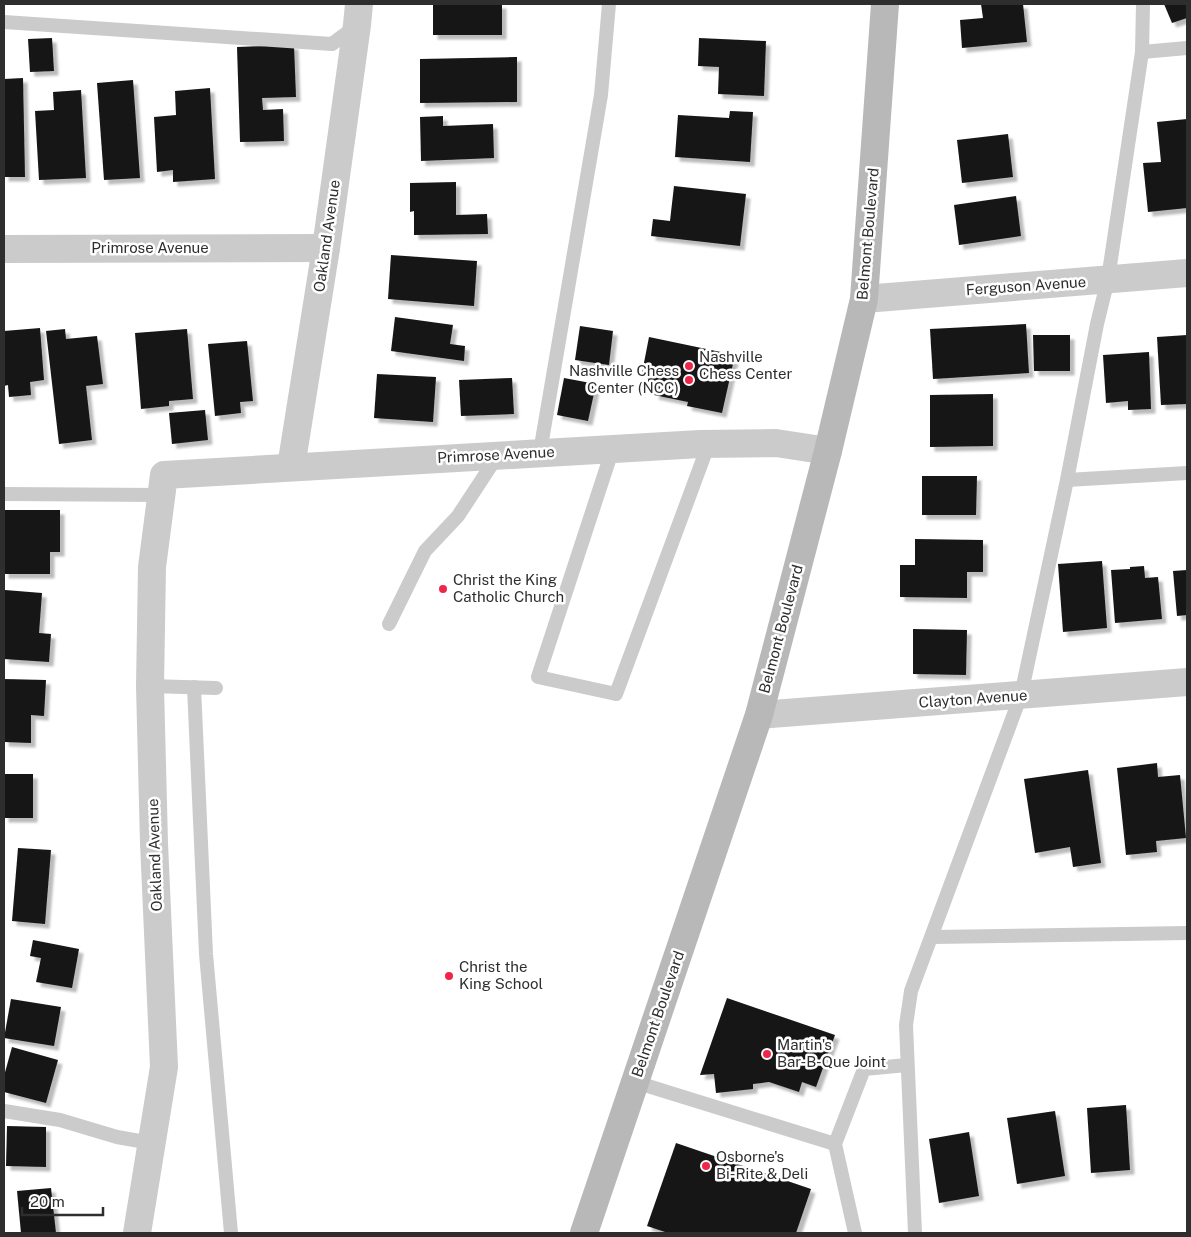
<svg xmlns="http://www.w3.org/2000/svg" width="1191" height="1237" viewBox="0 0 1191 1237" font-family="'Public Sans',sans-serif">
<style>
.building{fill:#151515;filter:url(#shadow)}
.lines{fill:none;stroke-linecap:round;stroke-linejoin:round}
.lane{stroke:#cbcbcb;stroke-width:14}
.street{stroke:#cbcbcb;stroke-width:28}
.secondary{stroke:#b8b8b8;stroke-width:28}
.poi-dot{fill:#ee264b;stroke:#fff;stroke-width:2}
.labels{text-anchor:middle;stroke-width:5;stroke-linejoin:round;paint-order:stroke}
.street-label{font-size:15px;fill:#2e2e2e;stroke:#fff}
.poi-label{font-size:15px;fill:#2e2e2e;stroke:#fff;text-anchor:start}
</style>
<defs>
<filter id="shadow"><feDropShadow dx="4.5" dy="4.5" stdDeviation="1" flood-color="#0004"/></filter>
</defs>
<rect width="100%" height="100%" fill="#fff"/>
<g class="building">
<rect x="433" y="4" width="69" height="31"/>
<polygon points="981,4 1023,4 1027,42 962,48 960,20 983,18"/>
<polygon points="1164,4 1187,4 1187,18 1172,23"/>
<polygon points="52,38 54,71 30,72 28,39"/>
<polygon points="699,38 766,41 764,96 718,94 719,67 698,66"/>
<polygon points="294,45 296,97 262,98 263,110 283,109 284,141 240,142 237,47"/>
<polygon points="517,57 517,102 420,103 420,59"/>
<polygon points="23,78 25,177 4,177 4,79"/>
<polygon points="133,80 140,178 104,180 97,83"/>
<polygon points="210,88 215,179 173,182 173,170 157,172 154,117 176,115 175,91"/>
<polygon points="81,90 86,178 39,180 35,111 54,110 53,92"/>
<polygon points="730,111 753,112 750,162 675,157 678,115 729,118"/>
<polygon points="443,116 443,126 493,124 494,158 421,161 420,117"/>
<polygon points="1187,119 1187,208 1148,212 1143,163 1161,162 1157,122"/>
<polygon points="1008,134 1013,177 962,183 957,140"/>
<polygon points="456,182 456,215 487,214 488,234 414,235 414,211 410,212 410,183"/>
<polygon points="674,186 746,194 740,246 651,236 653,219 670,221"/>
<polygon points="1016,196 1021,236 959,245 954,205"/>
<polygon points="391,255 477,261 474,306 388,299"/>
<polygon points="395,317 453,325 450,344 465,346 464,361 391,351"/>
<polygon points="1026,324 1029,373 933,379 930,329"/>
<polygon points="580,326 613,331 609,365 575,360"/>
<polygon points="40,328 44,380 30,382 31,395 9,397 8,385 4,386 4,331"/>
<polygon points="65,329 66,339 97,336 103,384 86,386 92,440 59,444 46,331"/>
<polygon points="187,329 193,399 169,401 169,406 141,409 135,333"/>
<polygon points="1033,335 1070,335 1070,371 1034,371"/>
<polygon points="1187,335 1187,404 1161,405 1157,337"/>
<polygon points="649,337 735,355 722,413 687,406 688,402 654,395 656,388 647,386 649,375 642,373"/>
<polygon points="247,341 253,401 240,402 241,413 215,416 208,344"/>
<polygon points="1149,352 1151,409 1128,410 1128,401 1106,403 1103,355"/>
<polygon points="377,374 436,377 433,422 374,418"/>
<polygon points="512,378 514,414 461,416 459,380"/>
<polygon points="564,378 596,384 588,421 557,415"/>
<polygon points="993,394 993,446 930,447 930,395"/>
<polygon points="205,410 208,440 172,444 169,413"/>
<polygon points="922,476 977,476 976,515 922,515"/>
<polygon points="4,510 60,510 60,552 50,552 50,574 4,574"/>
<polygon points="915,539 983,540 983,572 967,572 967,598 900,597 900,565 915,565"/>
<polygon points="1102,561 1107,628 1063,632 1058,564"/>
<polygon points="1144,566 1145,578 1158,577 1162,619 1115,623 1111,570 1130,569 1130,567"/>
<polygon points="1187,570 1187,615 1177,616 1173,571"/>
<polygon points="5,590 42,593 39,633 51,634 49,662 4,659"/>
<polygon points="913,629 967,630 966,675 913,674"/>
<polygon points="4,679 46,680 44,716 31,715 31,743 4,742"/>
<polygon points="1157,763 1158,777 1180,775 1186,838 1156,841 1157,852 1126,855 1117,768"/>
<polygon points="1088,770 1101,863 1073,867 1070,847 1035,853 1024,779"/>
<rect x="4" y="774" width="29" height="44"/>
<polygon points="18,848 51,850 45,924 12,921"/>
<polygon points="33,940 79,949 72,988 36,982 41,958 30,956"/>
<polygon points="727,998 835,1035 816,1087 802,1082 799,1092 769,1082 753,1084 753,1089 716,1093 714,1074 700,1075"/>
<polygon points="11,999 61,1007 54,1046 4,1038"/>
<polygon points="12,1047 58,1060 46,1103 4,1092 4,1076"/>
<polygon points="1126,1105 1130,1170 1091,1173 1087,1108"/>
<polygon points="1055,1111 1065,1176 1017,1184 1007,1118"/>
<polygon points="7,1126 46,1127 46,1167 6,1166"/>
<polygon points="969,1132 979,1196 939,1203 929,1139"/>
<polygon points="676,1143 811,1189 796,1233 668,1233 647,1226"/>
<polygon points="51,1188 56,1233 21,1233 17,1191"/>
</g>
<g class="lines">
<g class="lane">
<polyline points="4,22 332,44 355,27"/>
<polyline points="1142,52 1187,48"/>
<polyline points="613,448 538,677 616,694 709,443"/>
<polyline points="540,452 601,95 609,4"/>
<polyline points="1067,480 1187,473"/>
<polyline points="4,494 161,495"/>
<polyline points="389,624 425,551 458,516 498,455"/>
<polyline points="150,686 216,688"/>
<polyline points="194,687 206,954 231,1233"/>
<polyline points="933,937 1187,933"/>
<polyline points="635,1082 835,1144"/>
<polyline points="4,1111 60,1120 117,1137 151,1143"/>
<polyline points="855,1233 835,1144 864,1069 907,1065"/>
<polyline points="915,1233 906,1025 911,991 1021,695 1067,480 1097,324 1108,279 1142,52 1143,4"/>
</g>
<g class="street">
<polyline points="4,249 326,248"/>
<polyline points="864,299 1187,273"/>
<polyline points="291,467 326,248 357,25 359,4"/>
<polyline points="759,715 1187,682"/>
<polyline points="137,1233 164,1067 154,843 150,686 152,567 164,475 700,444 776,443 828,451"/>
</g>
<polyline class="secondary" points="584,1233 759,715 828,451 864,299 885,4"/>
</g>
<g class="poi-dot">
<circle cx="689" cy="366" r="5"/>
<circle cx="689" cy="380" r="5"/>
<circle cx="443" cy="589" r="5"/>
<circle cx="449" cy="976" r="5"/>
<circle cx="767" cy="1054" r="5"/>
<circle cx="706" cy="1166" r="5"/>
</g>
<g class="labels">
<g class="street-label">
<text transform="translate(868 234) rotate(-85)" y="5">Belmont Boulevard</text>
<text transform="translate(327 236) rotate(-82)" y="5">Oakland Avenue</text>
<text x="150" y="253">Primrose Avenue</text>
<text transform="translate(1026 286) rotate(-4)" y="5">Ferguson Avenue</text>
<text transform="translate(496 455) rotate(-3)" y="5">Primrose Avenue</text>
<text transform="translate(781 629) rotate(-75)" y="5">Belmont Boulevard</text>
<text transform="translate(973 699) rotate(-4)" y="5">Clayton Avenue</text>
<text transform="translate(155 855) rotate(-92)" y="5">Oakland Avenue</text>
<text transform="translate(658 1014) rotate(-71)" y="5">Belmont Boulevard</text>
</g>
<g class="poi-label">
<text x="699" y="362">Nashville<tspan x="699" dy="17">Chess Center</tspan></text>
<text x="679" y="376" text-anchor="end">Nashville Chess<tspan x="679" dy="17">Center (NCC)</tspan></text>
<text x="453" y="585">Christ the King<tspan x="453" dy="17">Catholic Church</tspan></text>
<text x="459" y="972">Christ the<tspan x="459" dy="17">King School</tspan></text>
<text x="777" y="1050">Martin's<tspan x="777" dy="17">Bar-B-Que Joint</tspan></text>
<text x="716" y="1162">Osborne's<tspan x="716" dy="17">Bi-Rite &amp; Deli</tspan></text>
</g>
</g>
<rect width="1191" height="1237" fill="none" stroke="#2e2e2e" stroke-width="10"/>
<path d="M22 1207v8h81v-8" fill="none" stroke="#2e2e2e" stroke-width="2.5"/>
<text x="30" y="1207" font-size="15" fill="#2e2e2e" stroke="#ffffff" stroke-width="4" paint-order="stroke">20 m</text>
</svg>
